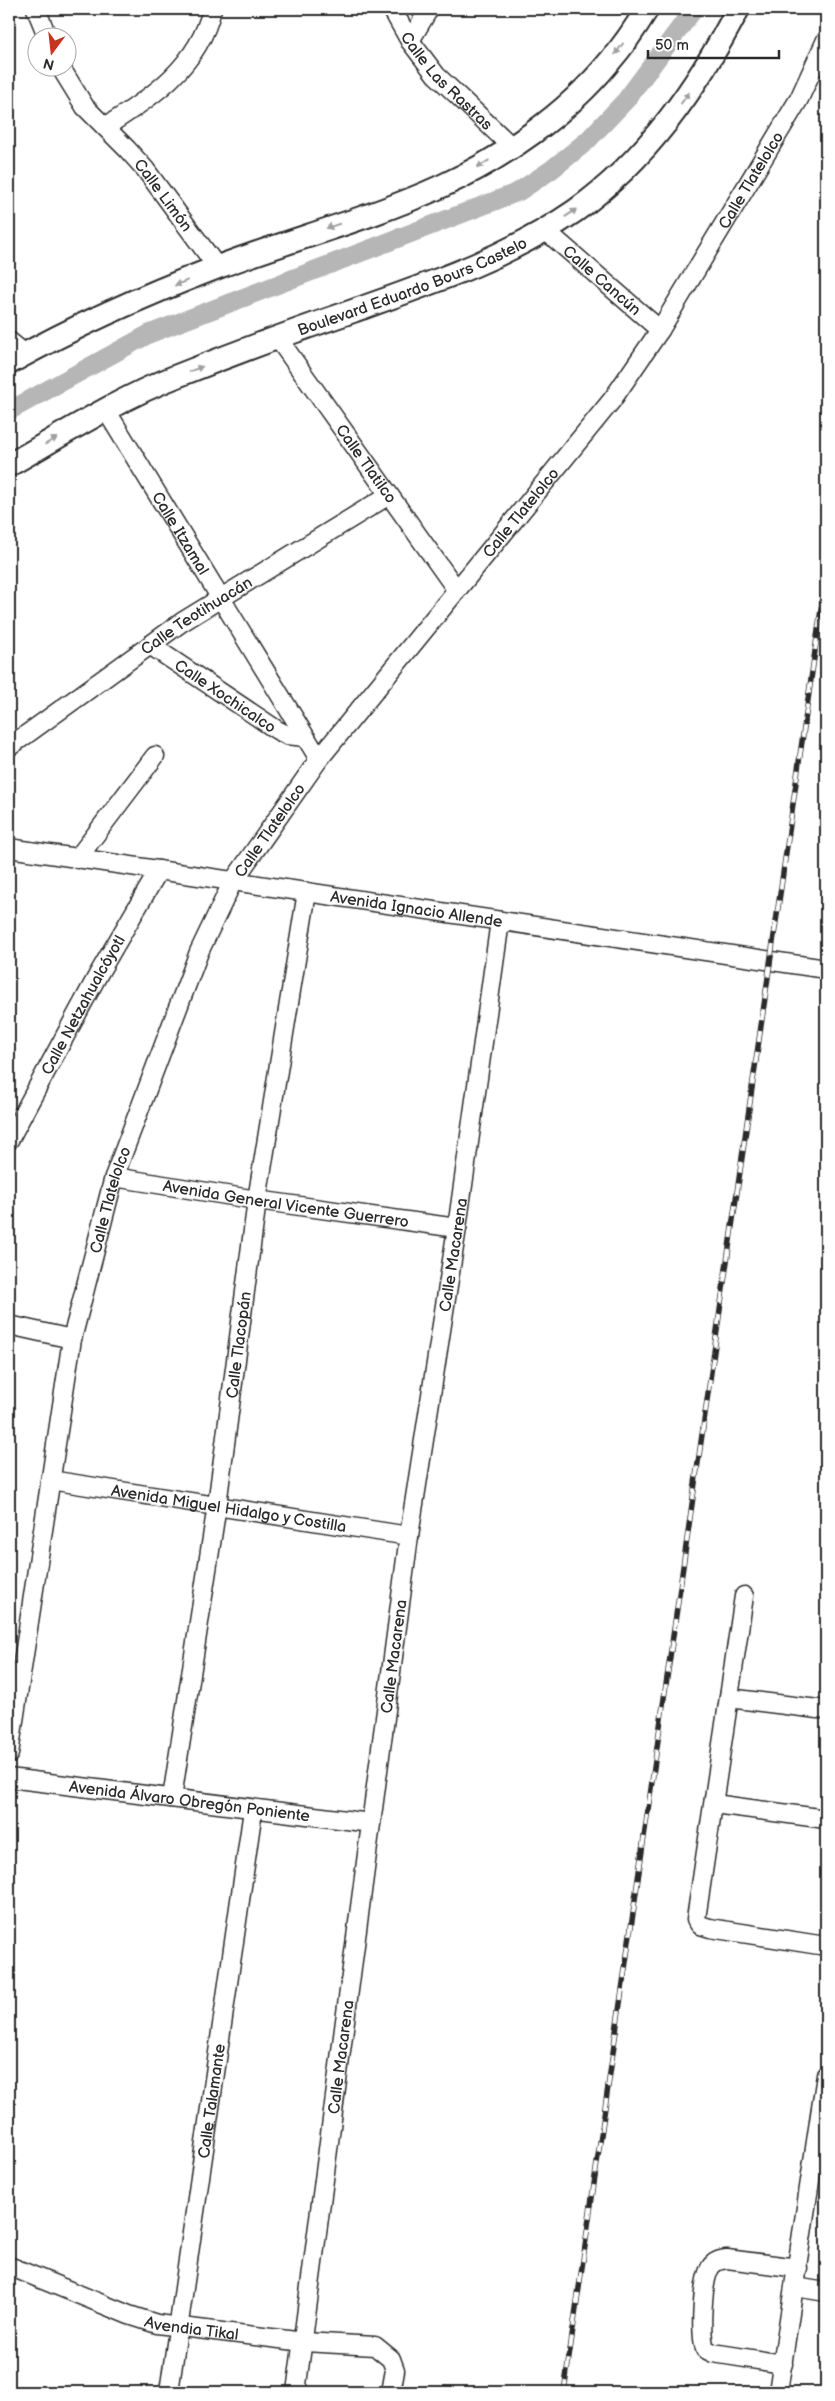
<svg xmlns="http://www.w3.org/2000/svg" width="835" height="2401" viewBox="0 0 835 2401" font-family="'Balsamiq Sans',sans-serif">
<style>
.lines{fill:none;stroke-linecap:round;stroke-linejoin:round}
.canal{stroke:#b6b6b6;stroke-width:19}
.minor-casing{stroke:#2b2b2b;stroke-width:21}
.major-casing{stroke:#2b2b2b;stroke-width:26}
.minor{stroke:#fff;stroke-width:18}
.major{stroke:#fff;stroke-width:22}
.rail-casing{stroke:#2b2b2b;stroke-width:5.5}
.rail{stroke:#fff;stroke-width:4;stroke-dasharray:11;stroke-linecap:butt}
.oneway{fill:#a0a0a0}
.labels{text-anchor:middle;stroke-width:4.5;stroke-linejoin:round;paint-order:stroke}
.street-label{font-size:16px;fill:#2b2b2b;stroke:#fff}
</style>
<rect width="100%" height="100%" fill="#fff"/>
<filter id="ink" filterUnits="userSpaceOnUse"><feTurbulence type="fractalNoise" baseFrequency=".02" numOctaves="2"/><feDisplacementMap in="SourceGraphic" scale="10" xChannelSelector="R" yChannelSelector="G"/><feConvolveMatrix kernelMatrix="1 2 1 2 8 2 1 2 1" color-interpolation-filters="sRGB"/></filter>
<g filter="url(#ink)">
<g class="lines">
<polyline class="canal" points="9,411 149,334 518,192 551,170 587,141 626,100 694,9"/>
<defs>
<g id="minor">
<polyline points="36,9 48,38"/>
<path id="s1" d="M392,9L410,41L436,75L512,147"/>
<polyline points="410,41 429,9"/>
<path id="s2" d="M61,68L85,107L127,149L145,169L217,267"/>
<path d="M105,127C151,98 199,66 212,9"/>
<path id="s3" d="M545,230L660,330"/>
<path id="s4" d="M277,337L456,589"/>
<polyline points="9,341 25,354"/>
<path id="s5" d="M106,410L319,759"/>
<path id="s6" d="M150,645L277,730L287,735L305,737"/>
<path id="s7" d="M9,747L182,622L389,495"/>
<path id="s8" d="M9,848L826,969"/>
<polyline points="77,859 155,756"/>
<path id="s9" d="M9,1140L99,973L159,870"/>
<path id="s10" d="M114,1177L257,1200L457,1228"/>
<polyline points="9,1325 72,1339"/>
<path id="s11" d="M50,1480L409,1536"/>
<polyline points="744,1596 696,1919 700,1925 710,1928 819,1945 826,1943"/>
<polyline points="729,1698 826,1710"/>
<path id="s12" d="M9,1754L72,1339L114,1177L199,952L232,883L319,759L612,400L660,330L799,99L826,40"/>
<path id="s13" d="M9,1778L371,1823"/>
<path id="s14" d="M172,1798L217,1505L257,1200L307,892"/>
<polyline points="714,1804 826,1819"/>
<path id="s15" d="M9,2266L129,2315L157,2324L304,2342L375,2346L391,2359L395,2370L391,2392"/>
<polyline points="795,2287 826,2292"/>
<path d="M783,2364L713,2353L705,2349C700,2333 702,2282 710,2268C714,2261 720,2260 727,2259L798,2268"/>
<path id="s16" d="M169,2392L253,1810"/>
<path id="s17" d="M296,2392L409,1536L457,1228L500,921"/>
<polyline points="778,2392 826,2075"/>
</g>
<g id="major">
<path d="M9,363C75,326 147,294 218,267C292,239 370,219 442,186C503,158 567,114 610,61C624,45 636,27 647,9"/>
<path id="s18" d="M9,465C64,434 118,399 177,376C235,353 294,331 353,311C429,284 507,258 575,211C647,160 698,86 738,9"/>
</g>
</defs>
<use href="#minor" class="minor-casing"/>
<use href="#major" class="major-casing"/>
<use href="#minor" class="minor"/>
<use href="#major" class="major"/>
<defs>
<polyline id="rail" points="564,2392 826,575"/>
</defs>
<use href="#rail" class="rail-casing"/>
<use href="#rail" class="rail"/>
</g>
<defs><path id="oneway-solid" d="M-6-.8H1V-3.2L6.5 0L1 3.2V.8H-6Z" transform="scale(1.25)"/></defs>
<g class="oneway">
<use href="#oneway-solid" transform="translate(619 49) rotate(126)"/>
<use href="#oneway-solid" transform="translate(685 98) rotate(-54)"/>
<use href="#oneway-solid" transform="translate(483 164) rotate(149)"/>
<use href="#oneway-solid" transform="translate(571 213) rotate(-34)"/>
<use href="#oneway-solid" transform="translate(333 226) rotate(161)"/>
<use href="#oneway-solid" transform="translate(181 283) rotate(157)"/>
<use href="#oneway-solid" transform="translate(196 369) rotate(-21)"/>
<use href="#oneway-solid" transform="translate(51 441) rotate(-30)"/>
</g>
</g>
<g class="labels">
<g class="street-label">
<text dy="6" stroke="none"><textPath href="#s1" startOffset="91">Calle Las Rastras</textPath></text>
<text dy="6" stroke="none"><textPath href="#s12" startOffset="1779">Calle Tlatelolco</textPath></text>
<text dy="6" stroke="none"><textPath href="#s2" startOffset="164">Calle Limón</textPath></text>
<text dy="6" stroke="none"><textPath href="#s3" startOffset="76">Calle Cancún</textPath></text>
<text dy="6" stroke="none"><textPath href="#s18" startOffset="442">Boulevard Eduardo Bours Castelo</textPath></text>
<text dy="6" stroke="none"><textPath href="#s4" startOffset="155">Calle Tlatilco</textPath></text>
<text dy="6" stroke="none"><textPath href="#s12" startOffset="1374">Calle Tlatelolco</textPath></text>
<text dy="6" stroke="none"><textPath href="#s5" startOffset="144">Calle Itzamal</textPath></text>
<text dy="6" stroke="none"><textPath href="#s7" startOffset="229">Calle Teotihuacán</textPath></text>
<text dy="6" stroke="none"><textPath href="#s6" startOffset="91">Calle Xochicalco</textPath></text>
<text dy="6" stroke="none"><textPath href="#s12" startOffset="969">Calle Tlatelolco</textPath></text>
<text dy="6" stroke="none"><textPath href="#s8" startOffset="412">Avenida Ignacio Allende</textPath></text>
<text dy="6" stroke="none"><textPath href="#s9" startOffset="154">Calle Netzahualcóyotl</textPath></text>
<text dy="6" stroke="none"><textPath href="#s12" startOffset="564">Calle Tlatelolco</textPath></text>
<text dy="6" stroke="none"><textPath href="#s10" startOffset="174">Avenida General Vicente Guerrero</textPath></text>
<text dy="6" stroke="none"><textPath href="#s17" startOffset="1148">Calle Macarena</textPath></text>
<text dy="6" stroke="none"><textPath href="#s14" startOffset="458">Calle Tlacopán</textPath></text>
<text dy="6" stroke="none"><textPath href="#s11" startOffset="181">Avenida Miguel Hidalgo y Costilla</textPath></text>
<text dy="6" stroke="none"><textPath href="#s17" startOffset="742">Calle Macarena</textPath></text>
<text dy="6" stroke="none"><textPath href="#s13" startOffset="182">Avenida Álvaro Obregón Poniente</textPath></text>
<text dy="6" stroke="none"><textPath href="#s17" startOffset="338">Calle Macarena</textPath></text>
<text dy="6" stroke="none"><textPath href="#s16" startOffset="294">Calle Talamante</textPath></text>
<text dy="6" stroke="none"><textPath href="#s15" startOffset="194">Avendia Tikal</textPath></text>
</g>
</g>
<rect width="835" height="2401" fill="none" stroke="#fff" stroke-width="30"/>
<rect x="15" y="15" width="805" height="2371" fill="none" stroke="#2b2b2b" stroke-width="2" filter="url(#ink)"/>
<g transform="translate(52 52) rotate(195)"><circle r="24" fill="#ffffff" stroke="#aaaaaa"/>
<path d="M0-4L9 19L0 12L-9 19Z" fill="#c8321e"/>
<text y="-8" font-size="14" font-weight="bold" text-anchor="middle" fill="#2b2b2b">N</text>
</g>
<path d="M648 50v8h131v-8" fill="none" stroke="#2b2b2b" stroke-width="2.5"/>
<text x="655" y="50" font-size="15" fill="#2b2b2b" stroke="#ffffff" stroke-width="4" paint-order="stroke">50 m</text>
</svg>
